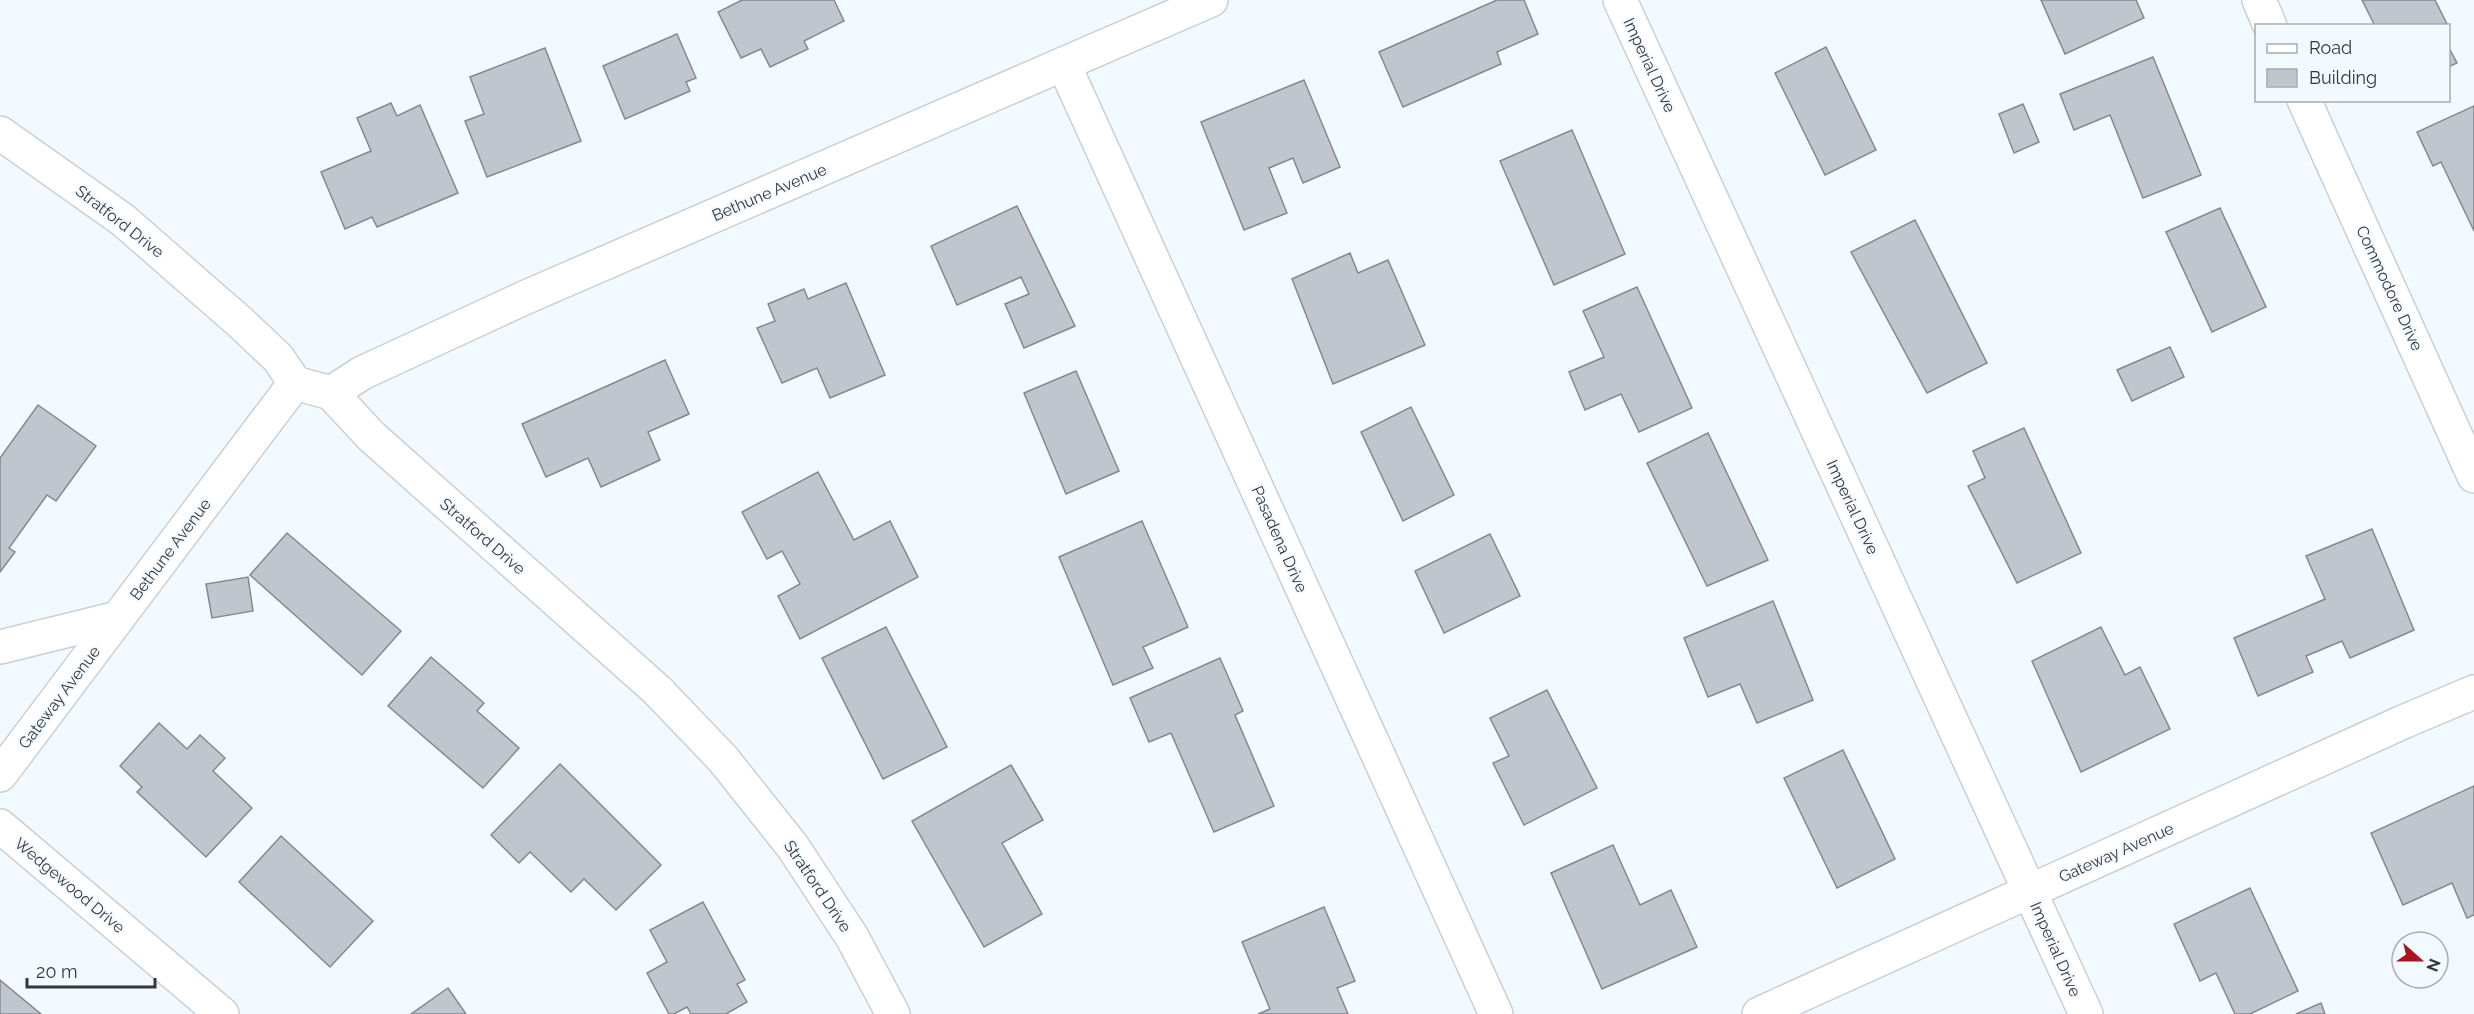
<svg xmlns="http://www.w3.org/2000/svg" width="2474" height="1014" viewBox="0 0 2474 1014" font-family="Raleway,sans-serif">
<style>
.building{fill:#c1c5cd;stroke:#858890;stroke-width:1.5}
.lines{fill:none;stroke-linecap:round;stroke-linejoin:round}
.street-casing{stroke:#c8d0d6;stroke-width:36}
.street{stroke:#fff;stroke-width:33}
.labels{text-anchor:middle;stroke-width:4.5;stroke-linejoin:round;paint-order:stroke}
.street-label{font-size:16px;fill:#333739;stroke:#f3faff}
</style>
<rect width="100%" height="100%" fill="#f3faff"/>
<g class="building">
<polygon points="742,0 834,0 844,21 804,41 808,49 770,67 761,49 741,58 718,12"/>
<polygon points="1497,0 1524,0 1538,34 1497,52 1501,64 1403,107 1379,52"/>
<polygon points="2041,0 2136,0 2144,18 2065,54"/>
<polygon points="2362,0 2435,0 2447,24 2443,26 2375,26"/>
<polygon points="677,34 696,78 686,82 690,91 625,119 603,66"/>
<polygon points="2448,46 2457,63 2448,67"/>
<polygon points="1826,47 1876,150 1825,175 1775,73"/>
<polygon points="545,48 581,141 487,177 465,121 484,114 470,77"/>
<polygon points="2153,57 2201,175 2143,198 2110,115 2074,130 2060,94"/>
<polygon points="1304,80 1340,167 1303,183 1293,158 1269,168 1287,213 1244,230 1201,122"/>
<polygon points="391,103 397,116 420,105 458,193 377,227 372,217 345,229 321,172 371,151 357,118"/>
<polygon points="2023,104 2039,142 2014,153 1999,114"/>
<polygon points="2474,106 2474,231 2441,162 2433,166 2417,132"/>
<polygon points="1572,130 1625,254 1554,285 1500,161"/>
<polygon points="1017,206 1075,326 1024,348 1005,304 1029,294 1021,277 957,305 931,246"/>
<polygon points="2220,208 2266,307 2212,332 2166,232"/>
<polygon points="1915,220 1987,363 1927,393 1851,252"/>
<polygon points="1350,253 1358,273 1388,260 1425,345 1333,384 1292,279"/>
<polygon points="846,283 885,375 830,398 817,368 782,383 757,328 775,321 768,304 804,289 808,299"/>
<polygon points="1637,287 1692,408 1639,432 1621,394 1585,410 1569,372 1604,357 1583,311"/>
<polygon points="2170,347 2184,377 2132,401 2117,370"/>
<polygon points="665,360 689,414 648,432 660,460 601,487 588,458 546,477 522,424"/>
<polygon points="1076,371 1119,471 1066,494 1024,393"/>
<polygon points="38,405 96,446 56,501 47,495 9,548 15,552 0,572 0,458"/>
<polygon points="1411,407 1454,495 1403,521 1361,432"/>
<polygon points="2024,428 2081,553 2017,583 1968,486 1985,478 1973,451"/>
<polygon points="1708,433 1768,560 1707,586 1647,463"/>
<polygon points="818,472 854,540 890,521 918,577 800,639 778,596 800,584 782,551 767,559 742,512"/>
<polygon points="1142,521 1188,627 1143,647 1153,668 1113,685 1059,557"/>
<polygon points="2372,529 2414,630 2350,658 2342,641 2306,656 2313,672 2258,696 2234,638 2325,599 2306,556"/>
<polygon points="287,533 401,631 362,675 250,575"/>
<polygon points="1490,534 1520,596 1444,633 1415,571"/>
<polygon points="248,577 253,611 212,618 206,584"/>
<polygon points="1773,601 1813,700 1757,723 1740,684 1708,697 1684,638"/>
<polygon points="886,627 947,747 883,779 822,658"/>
<polygon points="2101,627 2125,675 2140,667 2170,729 2081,772 2032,661"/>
<polygon points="431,657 484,703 477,711 519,748 483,788 388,706"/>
<polygon points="1220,658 1243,711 1235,715 1274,806 1214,832 1171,733 1149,742 1130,698"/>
<polygon points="1547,690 1597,788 1524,825 1493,763 1509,756 1490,718"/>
<polygon points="159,723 187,749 200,735 225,758 213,771 252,808 206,857 137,792 142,787 120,766"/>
<polygon points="1843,750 1895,859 1837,888 1784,778"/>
<polygon points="560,764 661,865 616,910 584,879 571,892 530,852 519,863 491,835"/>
<polygon points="1011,765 1043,820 1002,843 1042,914 984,947 912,821"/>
<polygon points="2474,786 2474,915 2467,918 2452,883 2403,905 2371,833"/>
<polygon points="281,836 373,921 330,967 239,882"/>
<polygon points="1613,845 1640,905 1671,890 1697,947 1602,989 1551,873"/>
<polygon points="2250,888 2298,991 2250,1014 2235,1014 2216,973 2200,981 2174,924"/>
<polygon points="703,902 745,980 737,984 747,1002 726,1014 691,1014 687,1007 674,1014 669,1014 647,973 667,962 650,930"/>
<polygon points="1324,907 1355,981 1337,988 1348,1014 1258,1014 1270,1009 1242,942"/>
<polygon points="0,980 41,1014 0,1014"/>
<polygon points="448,988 466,1014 411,1014"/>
<polygon points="2321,1003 2325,1014 2296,1014"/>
</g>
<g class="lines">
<defs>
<g id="street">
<polyline points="1620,0 2086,1014"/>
<polyline points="2259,0 2270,26"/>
<polyline points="1064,65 1496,1014"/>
<polyline points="2304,100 2474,476"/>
<polyline points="0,133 123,220 241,323 278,358 295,383 331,393 371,436 657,690 723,759 793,847 852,937 893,1014"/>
<polyline points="331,393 362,373 524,298 1211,0"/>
<polyline points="0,647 118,618 295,383"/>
<polyline points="0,775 118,618"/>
<polyline points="0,826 222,1014"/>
<polyline points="1759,1014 2403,722 2474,692"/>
</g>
</defs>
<use href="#street" class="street-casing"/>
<use href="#street" class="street"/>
</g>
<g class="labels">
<g class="street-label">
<text transform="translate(1650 65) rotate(65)" y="6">Imperial Drive</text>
<text transform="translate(769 192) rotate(-23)" y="6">Bethune Avenue</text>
<text transform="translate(120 221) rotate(38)" y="6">Stratford Drive</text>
<text transform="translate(2390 288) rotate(65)" y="6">Commodore Drive</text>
<text transform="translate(1853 507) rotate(65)" y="6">Imperial Drive</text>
<text transform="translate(483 536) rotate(41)" y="6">Stratford Drive</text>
<text transform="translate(1280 539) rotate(66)" y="6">Pasadena Drive</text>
<text transform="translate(170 549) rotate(-53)" y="6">Bethune Avenue</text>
<text transform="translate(59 697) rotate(-53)" y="6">Gateway Avenue</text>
<text transform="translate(2116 852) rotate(-24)" y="6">Gateway Avenue</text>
<text transform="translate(70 885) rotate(40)" y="6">Wedgewood Drive</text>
<text transform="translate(818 886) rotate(56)" y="6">Stratford Drive</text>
<text transform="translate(2056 949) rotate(66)" y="6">Imperial Drive</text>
</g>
</g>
<rect x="2255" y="24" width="195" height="78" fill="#f3faff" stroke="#a6acb0" stroke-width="1.5"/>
<rect x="2267" y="44" width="30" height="9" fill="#ffffff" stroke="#a6acb0" stroke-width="1.5"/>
<text x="2309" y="54" font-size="18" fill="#333739">Road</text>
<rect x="2267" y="69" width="30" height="18" fill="#c1c5cd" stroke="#a6acb0" stroke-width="1.5"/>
<text x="2309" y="84" font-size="18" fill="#333739">Building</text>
<g transform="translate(2420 960) rotate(111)"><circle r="28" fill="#f3faff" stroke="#a6acb0" stroke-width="1.5"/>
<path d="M0-4.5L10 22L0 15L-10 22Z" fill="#aa151e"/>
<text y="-9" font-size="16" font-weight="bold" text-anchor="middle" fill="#333739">N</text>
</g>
<path d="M27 978v9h128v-9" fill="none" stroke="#333739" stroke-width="3"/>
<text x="36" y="978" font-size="18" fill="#333739" stroke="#f3faff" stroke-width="4.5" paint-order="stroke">20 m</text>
</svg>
